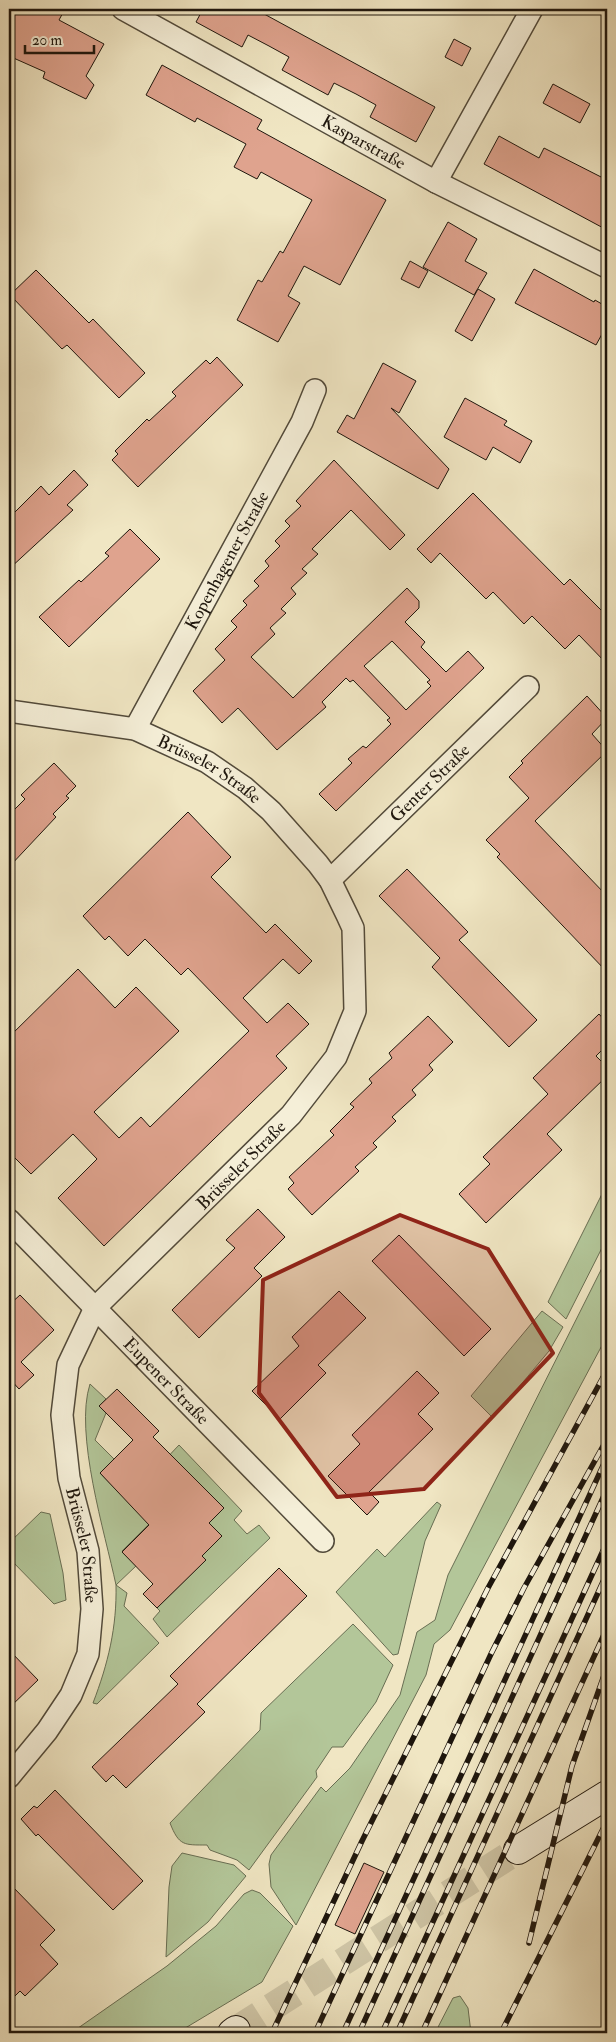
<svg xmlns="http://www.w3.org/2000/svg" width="616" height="2042" viewBox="0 0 616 2042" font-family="'IM FELL Double Pica',serif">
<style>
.green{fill:#b3c699;stroke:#686e53}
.building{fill:#dfa38e;stroke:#1e160d;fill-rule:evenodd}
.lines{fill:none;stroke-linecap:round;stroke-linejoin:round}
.secondary-tunnel{stroke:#d0c7a8;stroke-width:28;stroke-dasharray:28 14;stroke-linecap:butt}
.minor-casing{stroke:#524a3a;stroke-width:24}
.secondary-casing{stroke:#1e160d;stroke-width:30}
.minor{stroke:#f5efd8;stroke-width:21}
.secondary{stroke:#f5efd8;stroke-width:28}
.rail-casing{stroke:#1e160d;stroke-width:5.5}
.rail{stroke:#f5efd8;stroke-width:4;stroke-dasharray:11;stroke-linecap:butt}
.marked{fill:#8f2418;fill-opacity:0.2;stroke:#8f2418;stroke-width:4;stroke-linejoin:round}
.labels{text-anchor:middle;stroke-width:4.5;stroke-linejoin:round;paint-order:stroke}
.street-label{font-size:18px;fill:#1e160d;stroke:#f5efd8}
</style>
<rect width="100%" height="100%" fill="#f0e6c3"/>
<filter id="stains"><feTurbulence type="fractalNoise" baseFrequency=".004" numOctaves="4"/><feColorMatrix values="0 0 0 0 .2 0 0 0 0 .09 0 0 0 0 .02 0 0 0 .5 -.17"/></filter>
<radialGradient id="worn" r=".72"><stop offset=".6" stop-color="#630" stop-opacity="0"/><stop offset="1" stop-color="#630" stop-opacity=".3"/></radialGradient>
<g class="green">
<polygon points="607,1184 607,1238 566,1319 548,1302"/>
<polygon points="607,1258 607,1336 450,1630 434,1644 426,1675 296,1925 271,1887 269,1864 271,1855 321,1787 326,1792 350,1768 400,1695 417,1632 435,1620 448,1575"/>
<polygon points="542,1311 563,1327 549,1351 493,1418 471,1396"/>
<path d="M90,1384L106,1399L99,1406L106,1413L95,1440L114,1459L100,1473L149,1524L122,1551L136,1566L116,1585L127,1593L124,1606L159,1643L97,1704L93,1703C108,1664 117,1627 116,1585C105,1533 74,1433 90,1384Z"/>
<polygon points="179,1445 242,1511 234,1520 247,1534 259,1525 270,1538 167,1637 153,1619 160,1611 157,1608 206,1560 202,1556 222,1536 209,1523 224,1508 162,1463"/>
<polygon points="437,1502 441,1505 425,1541 398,1654 393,1655 336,1592 377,1549 385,1557"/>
<polygon points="41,1512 50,1514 63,1573 66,1600 54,1604 9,1558 9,1543"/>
<path d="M353,1624L393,1665L376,1702L343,1747H332L316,1771L317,1777L249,1870L237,1860L210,1850L207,1845C184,1845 179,1846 170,1823L260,1730L261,1713Z"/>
<polygon points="182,1853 234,1865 246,1876 208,1922 166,1957 169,1887 172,1866"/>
<polygon points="252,1890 260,1893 293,1926 262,1982 177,2033 71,2033 167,1966 216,1926 244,1894"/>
<polygon points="460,1996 468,2008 471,2033 435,2033 453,1998"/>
</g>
<g class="building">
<polygon points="9,9 65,9 59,20 104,44 86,76 94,85 86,99 43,78 45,72 9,56"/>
<polygon points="203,9 255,9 435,107 416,142 370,117 376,105 356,94 334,83 328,95 282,70 289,57 269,46 248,35 242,47 196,22"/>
<polygon points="454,39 471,48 462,66 445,57"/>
<polygon points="162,65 262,120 257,129 386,200 340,285 304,266 288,296 300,303 278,342 237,320 258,280 262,282 280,251 283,253 312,200 261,172 257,179 234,167 246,144 197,118 195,122 146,95"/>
<polygon points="553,84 590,104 580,123 543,103"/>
<polygon points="499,136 539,158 544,148 607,180 607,230 484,164"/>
<polygon points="448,222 477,239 465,261 487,273 474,295 423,267"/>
<polygon points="410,261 428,271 419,288 401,279"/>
<polygon points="534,269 594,302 595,300 607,307 607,325 596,345 515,303"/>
<polygon points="36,270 89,323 93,319 145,373 119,398 67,345 62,349 10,295"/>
<polygon points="478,289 495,299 472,341 455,331"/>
<polygon points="217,357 243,385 138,487 112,460 118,454 115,451 147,419 149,421 176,396 172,392 206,360 210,364"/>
<polygon points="383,363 416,381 399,413 391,408 449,469 438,489 337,432 347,415 354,419"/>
<polygon points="465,398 507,421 504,425 532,441 520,463 493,447 486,460 444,437"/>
<path d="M334,460L405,535L390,550L351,510L312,549L318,554L302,569L307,573L291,588L296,594L281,609L286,613L270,628L275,634L251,657L293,698L407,588L419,601V608L405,622L425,642L421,647L446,672L468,651L484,668L336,811L319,794L352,763L348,759L363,746L366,748L391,724L387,720L390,718L353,680L350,682L346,678L322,702L326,707L277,750L238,708L222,723L193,691L225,660L215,649L237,627L231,621L247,605L243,601L259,586L254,581L269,566L265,561L280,546L275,541L290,526L285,521L301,506L296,501ZM392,641L430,680L427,682L431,686L406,710L364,666Z"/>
<polygon points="74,470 88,485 67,505 73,510 9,569 9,518 41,486 49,495"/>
<polygon points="473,493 564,585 570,579 607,616 607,664 579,635 565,649 532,616 524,624 493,592 486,599 440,553 431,563 417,549"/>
<polygon points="130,529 160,559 69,647 39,617 79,580 81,582 109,556 105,553"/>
<polygon points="587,696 607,718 592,734 607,751 535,821 607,896 607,972 497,857 500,854 486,840 529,798 509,777 523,763 521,761"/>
<polygon points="54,763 76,786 66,796 69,798 53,814 56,817 9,867 9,815 25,799 21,795"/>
<polygon points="188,812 231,857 211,877 266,933 275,924 312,961 299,974 283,959 243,998 267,1023 288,1003 309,1024 276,1056 287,1068 104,1246 58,1198 97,1159 73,1134 31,1174 9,1152 9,1037 78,969 115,1008 136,987 179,1031 94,1112 119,1138 141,1117 150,1127 249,1031 188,968 181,975 145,939 128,956 109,936 105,940 83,916"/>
<polygon points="407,869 468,932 459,940 537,1020 509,1047 432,967 440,958 379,896"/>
<polygon points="599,1014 607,1023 607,1045 596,1056 607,1067 607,1076 547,1134 562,1150 486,1223 459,1194 490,1164 483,1157 548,1094 533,1078"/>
<polygon points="428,1016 453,1042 429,1065 433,1070 412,1090 416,1095 392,1117 396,1121 373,1143 377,1147 355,1167 359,1171 312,1215 288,1189 294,1183 289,1177 334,1135 330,1131 354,1107 350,1104 372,1083 369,1079 392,1058 389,1053"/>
<polygon points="258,1209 285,1237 254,1268 262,1276 199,1338 172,1310 235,1248 226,1240"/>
<polygon points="399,1235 491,1329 464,1356 372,1261"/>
<polygon points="339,1291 366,1318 318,1365 326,1373 280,1419 252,1391 299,1346 292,1337"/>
<polygon points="20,1295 54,1330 21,1362 34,1375 19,1389 9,1378 9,1305"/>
<polygon points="417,1371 439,1393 418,1414 433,1429 369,1492 379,1502 367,1515 328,1476 360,1444 352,1435"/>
<polygon points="117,1389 159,1431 153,1437 224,1508 209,1523 222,1536 202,1556 206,1560 157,1608 143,1594 153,1584 122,1552 149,1525 100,1473 133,1440 99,1406"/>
<polygon points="279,1568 307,1596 197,1704 205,1712 126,1788 113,1775 106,1782 92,1767 178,1684 170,1676"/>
<polygon points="9,1650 38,1680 9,1708"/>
<polygon points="55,1790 143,1881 113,1910 38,1834 36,1836 21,1819 34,1806 37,1808"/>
<polygon points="364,1863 384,1872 355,1934 335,1925"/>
<polygon points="9,1883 55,1930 40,1945 58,1964 25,1996 20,1991 9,2002"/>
</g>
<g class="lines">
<polyline class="secondary-tunnel" points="236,2030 518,1850"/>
<defs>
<g id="minor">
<path id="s1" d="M123,9L436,182L607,267"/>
<polyline points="436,182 532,9"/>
<path id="s2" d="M9,711L135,729L207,762L245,788L271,811L318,864L330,880L347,915L353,928L355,1011L336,1057L291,1115L95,1308L68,1365L62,1415L69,1478L88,1551L92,1609L88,1654L71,1695L47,1731L9,1777"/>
<path id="s3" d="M135,729L302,422L315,390"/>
<path id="s4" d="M330,880L528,687"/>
<path id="s5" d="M9,1220L323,1541"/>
</g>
<g id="secondary">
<polyline points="518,1850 607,1795"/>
<polyline points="232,2033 236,2030"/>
</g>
</defs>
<use href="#minor" class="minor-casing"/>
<use href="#secondary" class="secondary-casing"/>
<use href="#minor" class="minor"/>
<use href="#secondary" class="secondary"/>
<defs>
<g id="rail">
<polyline points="529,1943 572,1766 607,1667"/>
<polyline points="272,2033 362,1841 488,1588 607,1370"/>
<polyline points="315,2033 491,1654 524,1588 607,1439"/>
<polyline points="343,2033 607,1457"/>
<polyline points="359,2033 607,1489"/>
<polyline points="382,2033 607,1542"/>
<polyline points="397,2033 607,1573"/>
<polyline points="422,2033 607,1628"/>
<polyline points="501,2033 607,1821"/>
</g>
</defs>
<use href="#rail" class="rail-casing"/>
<use href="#rail" class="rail"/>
</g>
<path class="marked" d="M400,1215L488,1249L553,1353L424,1489L337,1497L259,1393L263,1280Z"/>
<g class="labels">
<g class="street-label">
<text dy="6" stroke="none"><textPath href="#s1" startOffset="275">Kasparstraße</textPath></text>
<text dy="6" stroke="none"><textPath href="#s3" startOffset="192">Kopenhagener Straße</textPath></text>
<text dy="6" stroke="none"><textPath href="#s2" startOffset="212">Brüsseler Straße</textPath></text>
<text dy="6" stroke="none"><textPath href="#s4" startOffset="139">Genter Straße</textPath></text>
<text transform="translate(241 1165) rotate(-45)" y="6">Brüsseler Straße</text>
<text dy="6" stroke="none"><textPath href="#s5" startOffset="225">Eupener Straße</textPath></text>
<text dy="6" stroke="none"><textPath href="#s2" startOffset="1158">Brüsseler Straße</textPath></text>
</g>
</g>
<rect width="616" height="2042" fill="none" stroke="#f0e6c3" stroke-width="30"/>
<rect x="10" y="10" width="596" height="2022" fill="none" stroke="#1e160d" stroke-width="2.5"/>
<rect x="15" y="15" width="586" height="2012" fill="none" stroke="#1e160d"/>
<path d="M25 45v8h69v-8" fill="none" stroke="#1e160d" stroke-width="2.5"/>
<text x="32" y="45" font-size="15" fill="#1e160d" stroke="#f5efd8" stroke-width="4" paint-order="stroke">20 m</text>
<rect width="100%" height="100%" filter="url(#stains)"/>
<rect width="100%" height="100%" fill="url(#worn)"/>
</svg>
